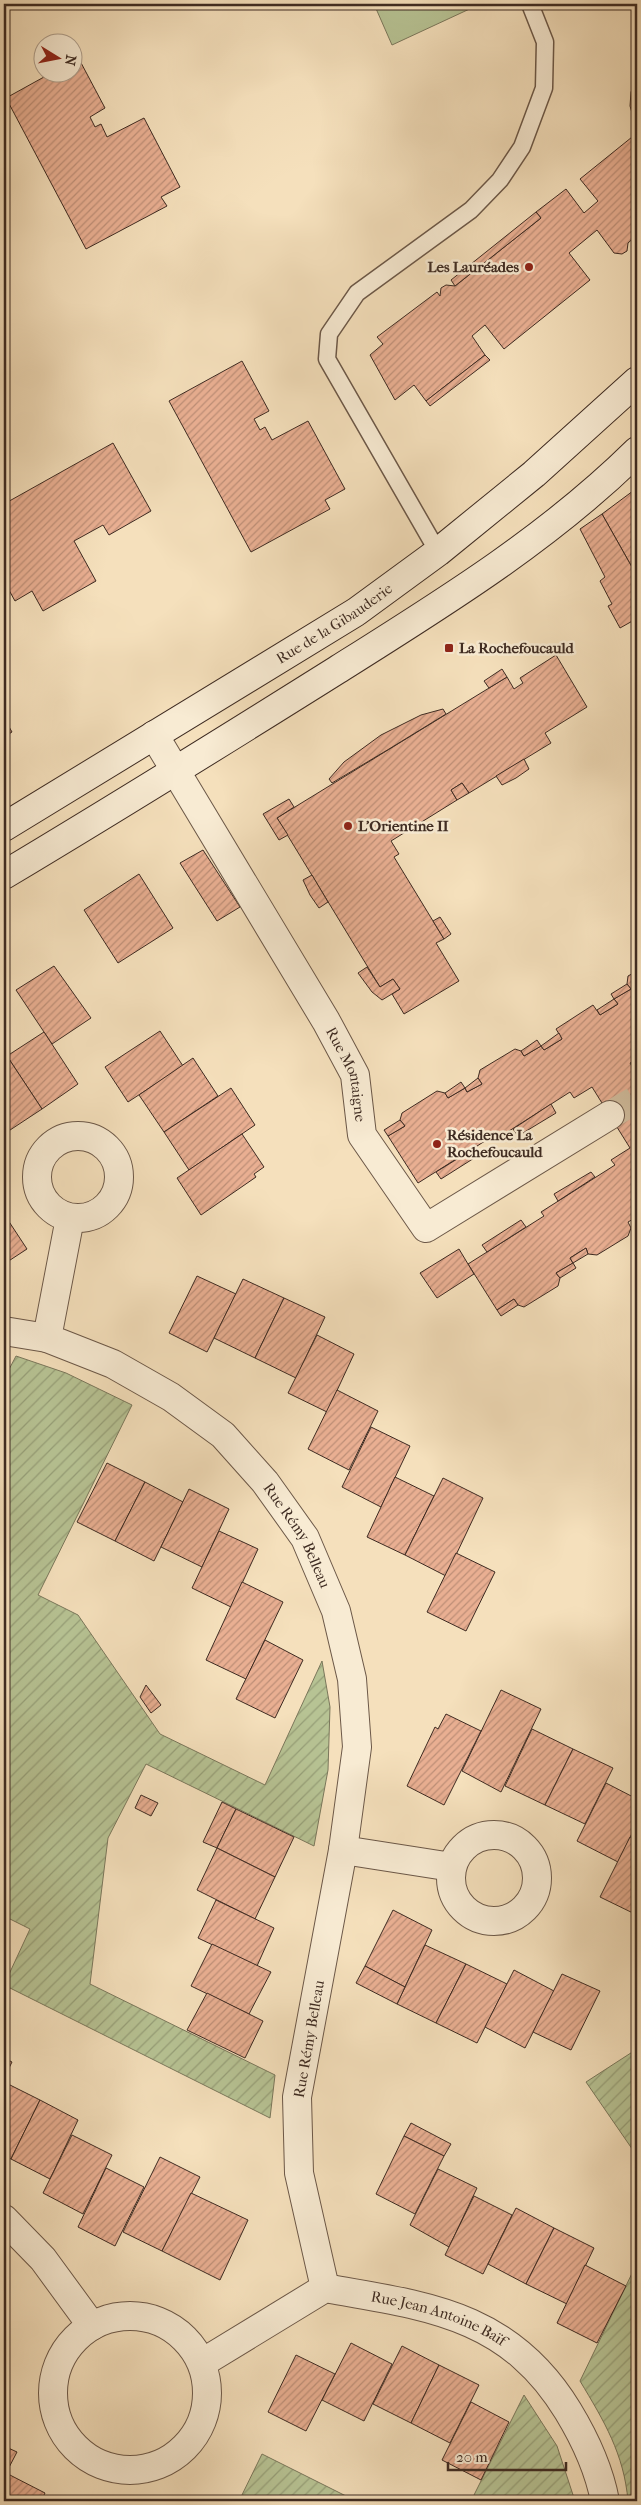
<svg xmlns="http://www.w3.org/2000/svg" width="641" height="2505" viewBox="0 0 641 2505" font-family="'IM FELL French Canon',serif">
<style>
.garden{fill:url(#garden-furrows);stroke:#7a775b}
.pitch{fill:#b7c394;stroke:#7a775b}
.building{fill:url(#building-hatch);stroke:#3e2b22}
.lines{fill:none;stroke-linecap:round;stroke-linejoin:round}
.street-tunnel{stroke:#d0bc9d;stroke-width:28;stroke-dasharray:28 14;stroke-linecap:butt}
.lane-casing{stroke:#6c5848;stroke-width:19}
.street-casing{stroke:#6c5848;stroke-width:30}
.secondary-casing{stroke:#3e2b22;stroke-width:30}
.lane{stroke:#f8ebd3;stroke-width:16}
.street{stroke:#f8ebd3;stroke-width:28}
.secondary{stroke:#f8ebd3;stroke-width:28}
.poi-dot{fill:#8f2418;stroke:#f8ebd3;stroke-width:2}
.labels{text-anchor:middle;stroke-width:5;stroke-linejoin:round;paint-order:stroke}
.poi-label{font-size:15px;font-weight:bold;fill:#3e2b22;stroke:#f8ebd3;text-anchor:start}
.street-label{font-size:15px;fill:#3e2b22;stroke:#f8ebd3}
</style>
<defs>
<pattern id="garden-furrows" width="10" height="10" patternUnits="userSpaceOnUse" patternTransform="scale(1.25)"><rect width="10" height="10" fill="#b7c394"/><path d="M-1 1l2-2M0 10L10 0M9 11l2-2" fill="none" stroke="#969f78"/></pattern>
<pattern id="building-hatch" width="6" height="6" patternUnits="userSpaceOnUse" patternTransform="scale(1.25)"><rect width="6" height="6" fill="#e9af92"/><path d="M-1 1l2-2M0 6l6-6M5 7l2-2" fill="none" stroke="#be8f77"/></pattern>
</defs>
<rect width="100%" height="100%" fill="#f5e0bc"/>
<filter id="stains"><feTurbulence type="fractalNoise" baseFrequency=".004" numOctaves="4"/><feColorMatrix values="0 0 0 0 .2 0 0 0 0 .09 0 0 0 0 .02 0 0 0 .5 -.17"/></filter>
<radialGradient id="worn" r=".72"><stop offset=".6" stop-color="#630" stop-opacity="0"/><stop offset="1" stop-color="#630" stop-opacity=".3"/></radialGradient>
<g class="garden">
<polygon points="16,1356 66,1373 132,1405 38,1595 78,1615 160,1734 265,1785 322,1661 330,1707 328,1770 314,1846 146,1764 108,1838 90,1984 275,2075 270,2118 4,1985 30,1929 4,1916 4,1379"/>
<polygon points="637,2049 637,2156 586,2082"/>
<path d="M637,2263V2501H628C624,2454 604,2421 580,2381Z"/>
<polygon points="524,2395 557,2446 575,2501 471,2501"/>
<polygon points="262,2454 356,2501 239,2501"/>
</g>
<polygon class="pitch" points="374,4 475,4 476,6 392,45"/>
<g class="building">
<polygon points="79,59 105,108 90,117 95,127 101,124 107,137 144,118 180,187 161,197 167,206 86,249 6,98 53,72 72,72 72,62"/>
<polygon points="637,77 637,130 630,106 631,92"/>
<polygon points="637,133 637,235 628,243 627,251 622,254 614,253 597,230 569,253 590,280 504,349 485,325 472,336 485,355 426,401 414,385 395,400 370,355 383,344 377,337 437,292 440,296 441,288 446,285 455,286 541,218 536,212 566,189 584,213 598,201 580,179"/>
<polygon points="536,212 541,218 455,286 451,280"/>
<polygon points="485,355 490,360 430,406 426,401"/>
<polygon points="242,361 269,411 254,419 260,430 265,427 272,440 308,421 345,489 325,500 330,509 251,552 169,401"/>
<polygon points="113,443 151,511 109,535 103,525 74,541 96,581 43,611 32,591 15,601 4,581 4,504"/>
<polygon points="637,488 637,566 633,569 602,514"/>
<polygon points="602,514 633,569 637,566 637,621 636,619 620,628 608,606 612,604 600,581 605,577 580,529"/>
<polygon points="556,655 587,707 545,733 551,743 469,793 462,783 451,790 457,800 391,841 399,854 394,857 444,939 436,943 459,981 404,1014 392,994 400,989 393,979 380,987 277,818 507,677 514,689 523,683 520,678"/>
<polygon points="502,669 507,677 489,688 484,681"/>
<polygon points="443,709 446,714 389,749 332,783 329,779 344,762 381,735 421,715"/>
<polygon points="4,718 12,732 4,737"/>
<polygon points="524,759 529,769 516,778 502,785 496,776"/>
<polygon points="462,783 469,793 457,800 451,790"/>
<polygon points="289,799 294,807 277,818 288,835 279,840 263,814"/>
<polygon points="203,850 240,907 217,921 180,863"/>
<polygon points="139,874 173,928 118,963 84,910"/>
<polygon points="312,875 328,902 319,908 310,895 303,880"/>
<polygon points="440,917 451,934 444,939 433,921"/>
<polygon points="54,966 91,1018 52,1044 16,990"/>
<polygon points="367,967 380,987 393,979 400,989 382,1000 372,992 358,973"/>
<polygon points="637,971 637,1059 630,1063 637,1074 637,1217 628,1222 631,1228 628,1236 597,1255 588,1254 586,1248 570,1258 573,1263 556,1273 560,1278 558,1286 524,1307 518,1305 514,1299 497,1310 468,1264 544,1216 541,1212 615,1165 611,1160 630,1148 592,1087 574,1098 570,1092 495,1140 493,1136 418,1183 388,1136 405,1126 400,1120 402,1113 437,1091 445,1093 448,1098 465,1088 467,1092 482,1084 478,1078 480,1070 515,1049 521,1051 524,1056 541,1046 544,1050 562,1039 556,1029 593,1005 600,1015 618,1004 614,999 631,989 627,984 628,976"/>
<polygon points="627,984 631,989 614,999 611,994"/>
<polygon points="614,999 618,1004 600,1015 597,1010"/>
<polygon points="160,1031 183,1066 128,1102 105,1067"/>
<polygon points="44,1032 78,1084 42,1109 7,1056"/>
<polygon points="559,1033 562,1039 544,1050 541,1046"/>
<polygon points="537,1040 541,1046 524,1056 521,1051"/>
<polygon points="7,1056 42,1109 4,1134 4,1059"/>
<polygon points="193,1058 218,1096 164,1132 139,1095"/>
<polygon points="478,1078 482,1084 467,1092 465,1088"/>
<polygon points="461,1082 465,1088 448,1098 445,1093"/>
<polygon points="231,1088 255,1125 189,1170 164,1132"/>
<polygon points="551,1104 556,1113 518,1136 513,1129"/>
<polygon points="400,1120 405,1126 388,1136 384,1130"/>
<polygon points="242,1134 264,1167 254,1174 256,1177 201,1215 177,1178"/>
<polygon points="475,1148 479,1155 441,1179 436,1172"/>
<polygon points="591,1172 595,1177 558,1201 554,1194"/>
<polygon points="4,1214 27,1249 4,1264"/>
<polygon points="521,1220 526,1227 487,1252 482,1245"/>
<polygon points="586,1248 588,1254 573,1263 570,1258"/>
<polygon points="459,1249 474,1274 437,1298 420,1273"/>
<polygon points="573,1263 576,1268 560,1278 556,1273"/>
<polygon points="197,1276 236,1294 207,1352 169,1333"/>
<polygon points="243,1279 284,1298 255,1358 214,1338"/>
<polygon points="284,1298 325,1317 296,1378 255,1358"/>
<polygon points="514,1299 518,1305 501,1316 497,1310"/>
<polygon points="317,1335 354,1354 327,1412 288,1393"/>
<polygon points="337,1390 378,1411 349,1470 308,1449"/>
<polygon points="371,1427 410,1446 381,1507 342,1487"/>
<polygon points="107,1463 145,1482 115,1541 77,1522"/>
<polygon points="395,1477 434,1496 405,1555 367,1537"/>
<polygon points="443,1478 483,1498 446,1576 405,1555"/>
<polygon points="145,1482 183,1502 154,1561 115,1541"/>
<polygon points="189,1489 229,1509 202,1567 161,1547"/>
<polygon points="219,1531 258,1549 231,1607 192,1588"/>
<polygon points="456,1553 495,1572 466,1631 427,1612"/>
<polygon points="242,1582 283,1602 246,1679 206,1660"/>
<polygon points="265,1640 303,1660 275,1718 236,1699"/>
<polygon points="146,1685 161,1705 151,1713 140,1697"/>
<polygon points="501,1690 541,1709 501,1792 462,1771"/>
<polygon points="446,1714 481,1731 444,1805 407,1786 435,1727 438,1729"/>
<polygon points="532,1729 573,1749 545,1805 505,1786"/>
<polygon points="573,1749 613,1768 585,1824 545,1805"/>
<polygon points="606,1783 637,1799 637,1823 618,1862 577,1841"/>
<polygon points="141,1795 158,1803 151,1816 135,1808"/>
<polygon points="222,1802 236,1809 217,1848 203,1842"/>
<polygon points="236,1809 294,1837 275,1877 217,1848"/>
<polygon points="630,1837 637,1841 637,1915 600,1897"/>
<polygon points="217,1848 275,1877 255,1919 197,1890"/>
<polygon points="216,1900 274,1928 257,1966 198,1938"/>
<polygon points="393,1910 432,1930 405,1987 365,1966"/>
<polygon points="212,1944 271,1972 249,2014 191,1986"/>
<polygon points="425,1945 466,1964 436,2023 397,2004"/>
<polygon points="466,1964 507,1984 477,2043 436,2023"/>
<polygon points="365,1966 405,1987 397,2004 356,1983"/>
<polygon points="514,1970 554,1991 525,2048 485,2027"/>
<polygon points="562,1974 600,1991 571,2050 533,2032"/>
<polygon points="207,1993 263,2021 245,2058 187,2030"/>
<polygon points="4,2058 12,2062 4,2078"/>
<polygon points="4,2082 40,2100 11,2159 4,2156"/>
<polygon points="40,2100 78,2120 50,2179 11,2159"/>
<polygon points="411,2123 451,2144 444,2156 404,2136"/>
<polygon points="72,2135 112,2155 83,2214 43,2193"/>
<polygon points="404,2136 444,2156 415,2214 376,2194"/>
<polygon points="160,2157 200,2177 162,2251 123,2232"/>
<polygon points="106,2168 144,2187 115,2246 78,2227"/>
<polygon points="438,2169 477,2188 449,2247 410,2225"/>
<polygon points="191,2193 248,2220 220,2280 162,2251"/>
<polygon points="474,2196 512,2215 483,2274 445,2255"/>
<polygon points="516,2208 554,2228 526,2284 488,2264"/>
<polygon points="554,2228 594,2248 567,2304 526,2284"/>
<polygon points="585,2265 626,2286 597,2343 557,2323"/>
<polygon points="351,2343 392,2364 364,2421 322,2400"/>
<polygon points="402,2346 439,2365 411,2423 373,2404"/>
<polygon points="296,2355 335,2374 306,2431 268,2412"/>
<polygon points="439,2365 479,2385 450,2443 411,2423"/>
<polygon points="471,2402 509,2422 481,2480 442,2460"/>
<polygon points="4,2446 17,2452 4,2477"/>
<polygon points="6,2473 45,2493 41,2501 4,2501"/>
</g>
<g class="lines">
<polyline class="street-tunnel" points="610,1115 637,1099"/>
<defs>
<polyline id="lane" points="438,552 327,359 329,334 357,293 471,210 500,180 522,147 544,88 545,42 530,4"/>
<g id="street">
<path id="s1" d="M154,735L326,1021L355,1075L362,1135L426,1228L610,1115"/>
<circle cx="78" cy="1177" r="41"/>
<path id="s2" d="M70,1218L47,1338L113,1364L171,1397L223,1435L265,1482L305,1538L336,1611L352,1679L357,1747L343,1850L297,2097L299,2173L325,2288"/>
<polyline points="4,1331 47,1338"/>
<circle cx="494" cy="1878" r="43"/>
<polyline points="343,1850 452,1867"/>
<polyline points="4,2219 43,2259 92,2326"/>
<circle cx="130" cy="2393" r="77"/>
<path id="s3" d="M202,2363L325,2288C427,2306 509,2314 568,2411C585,2439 599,2469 605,2501"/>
</g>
<g id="secondary">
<path id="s4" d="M4,827L356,612L438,552L534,474L637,381"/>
<path d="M4,875C116,808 227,739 337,670C442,604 549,538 637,451"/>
</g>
</defs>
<use href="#lane" class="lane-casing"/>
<use href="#street" class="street-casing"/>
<use href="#secondary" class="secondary-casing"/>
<use href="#lane" class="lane"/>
<use href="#street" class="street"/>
<use href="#secondary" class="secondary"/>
</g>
<g class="poi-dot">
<circle cx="529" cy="267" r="5"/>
<rect x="444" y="643" width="10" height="10" rx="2.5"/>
<circle cx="348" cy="826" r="5"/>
<circle cx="437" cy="1144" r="5"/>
</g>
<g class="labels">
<g class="poi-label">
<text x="519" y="272" text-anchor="end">Les Lauréades</text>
<text x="459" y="653">La Rochefoucauld</text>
<text x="358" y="831">L'Orientine II</text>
<text x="447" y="1140">Résidence La<tspan x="447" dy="17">Rochefoucauld</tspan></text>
</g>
<g class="street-label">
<text dy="5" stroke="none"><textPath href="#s4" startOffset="388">Rue de la Gibauderie</textPath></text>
<text dy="5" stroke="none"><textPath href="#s1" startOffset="392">Rue Montaigne</textPath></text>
<text dy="5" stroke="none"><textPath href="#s2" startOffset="450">Rue Rémy Belleau</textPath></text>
<text transform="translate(309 2039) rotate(-80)" y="5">Rue Rémy Belleau</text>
<text dy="5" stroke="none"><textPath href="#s3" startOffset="262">Rue Jean Antoine Baïf</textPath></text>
</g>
</g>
<rect width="641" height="2505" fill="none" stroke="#f5e0bc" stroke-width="20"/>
<rect x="5" y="5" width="631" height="2495" fill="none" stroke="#3e2b22" stroke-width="2.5"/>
<rect x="10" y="10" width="621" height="2485" fill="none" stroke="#3e2b22"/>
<g transform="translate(58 58) rotate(100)"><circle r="24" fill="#f8ebd3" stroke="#ae9e8c"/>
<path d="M0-4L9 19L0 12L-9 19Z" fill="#8f2418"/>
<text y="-8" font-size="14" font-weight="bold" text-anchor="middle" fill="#3e2b22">N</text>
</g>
<path d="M448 2462v8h118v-8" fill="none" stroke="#3e2b22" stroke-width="2.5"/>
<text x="456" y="2462" font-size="15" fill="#3e2b22" stroke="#f8ebd3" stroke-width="4" paint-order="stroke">20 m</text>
<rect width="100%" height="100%" filter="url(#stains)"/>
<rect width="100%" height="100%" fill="url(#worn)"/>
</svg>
